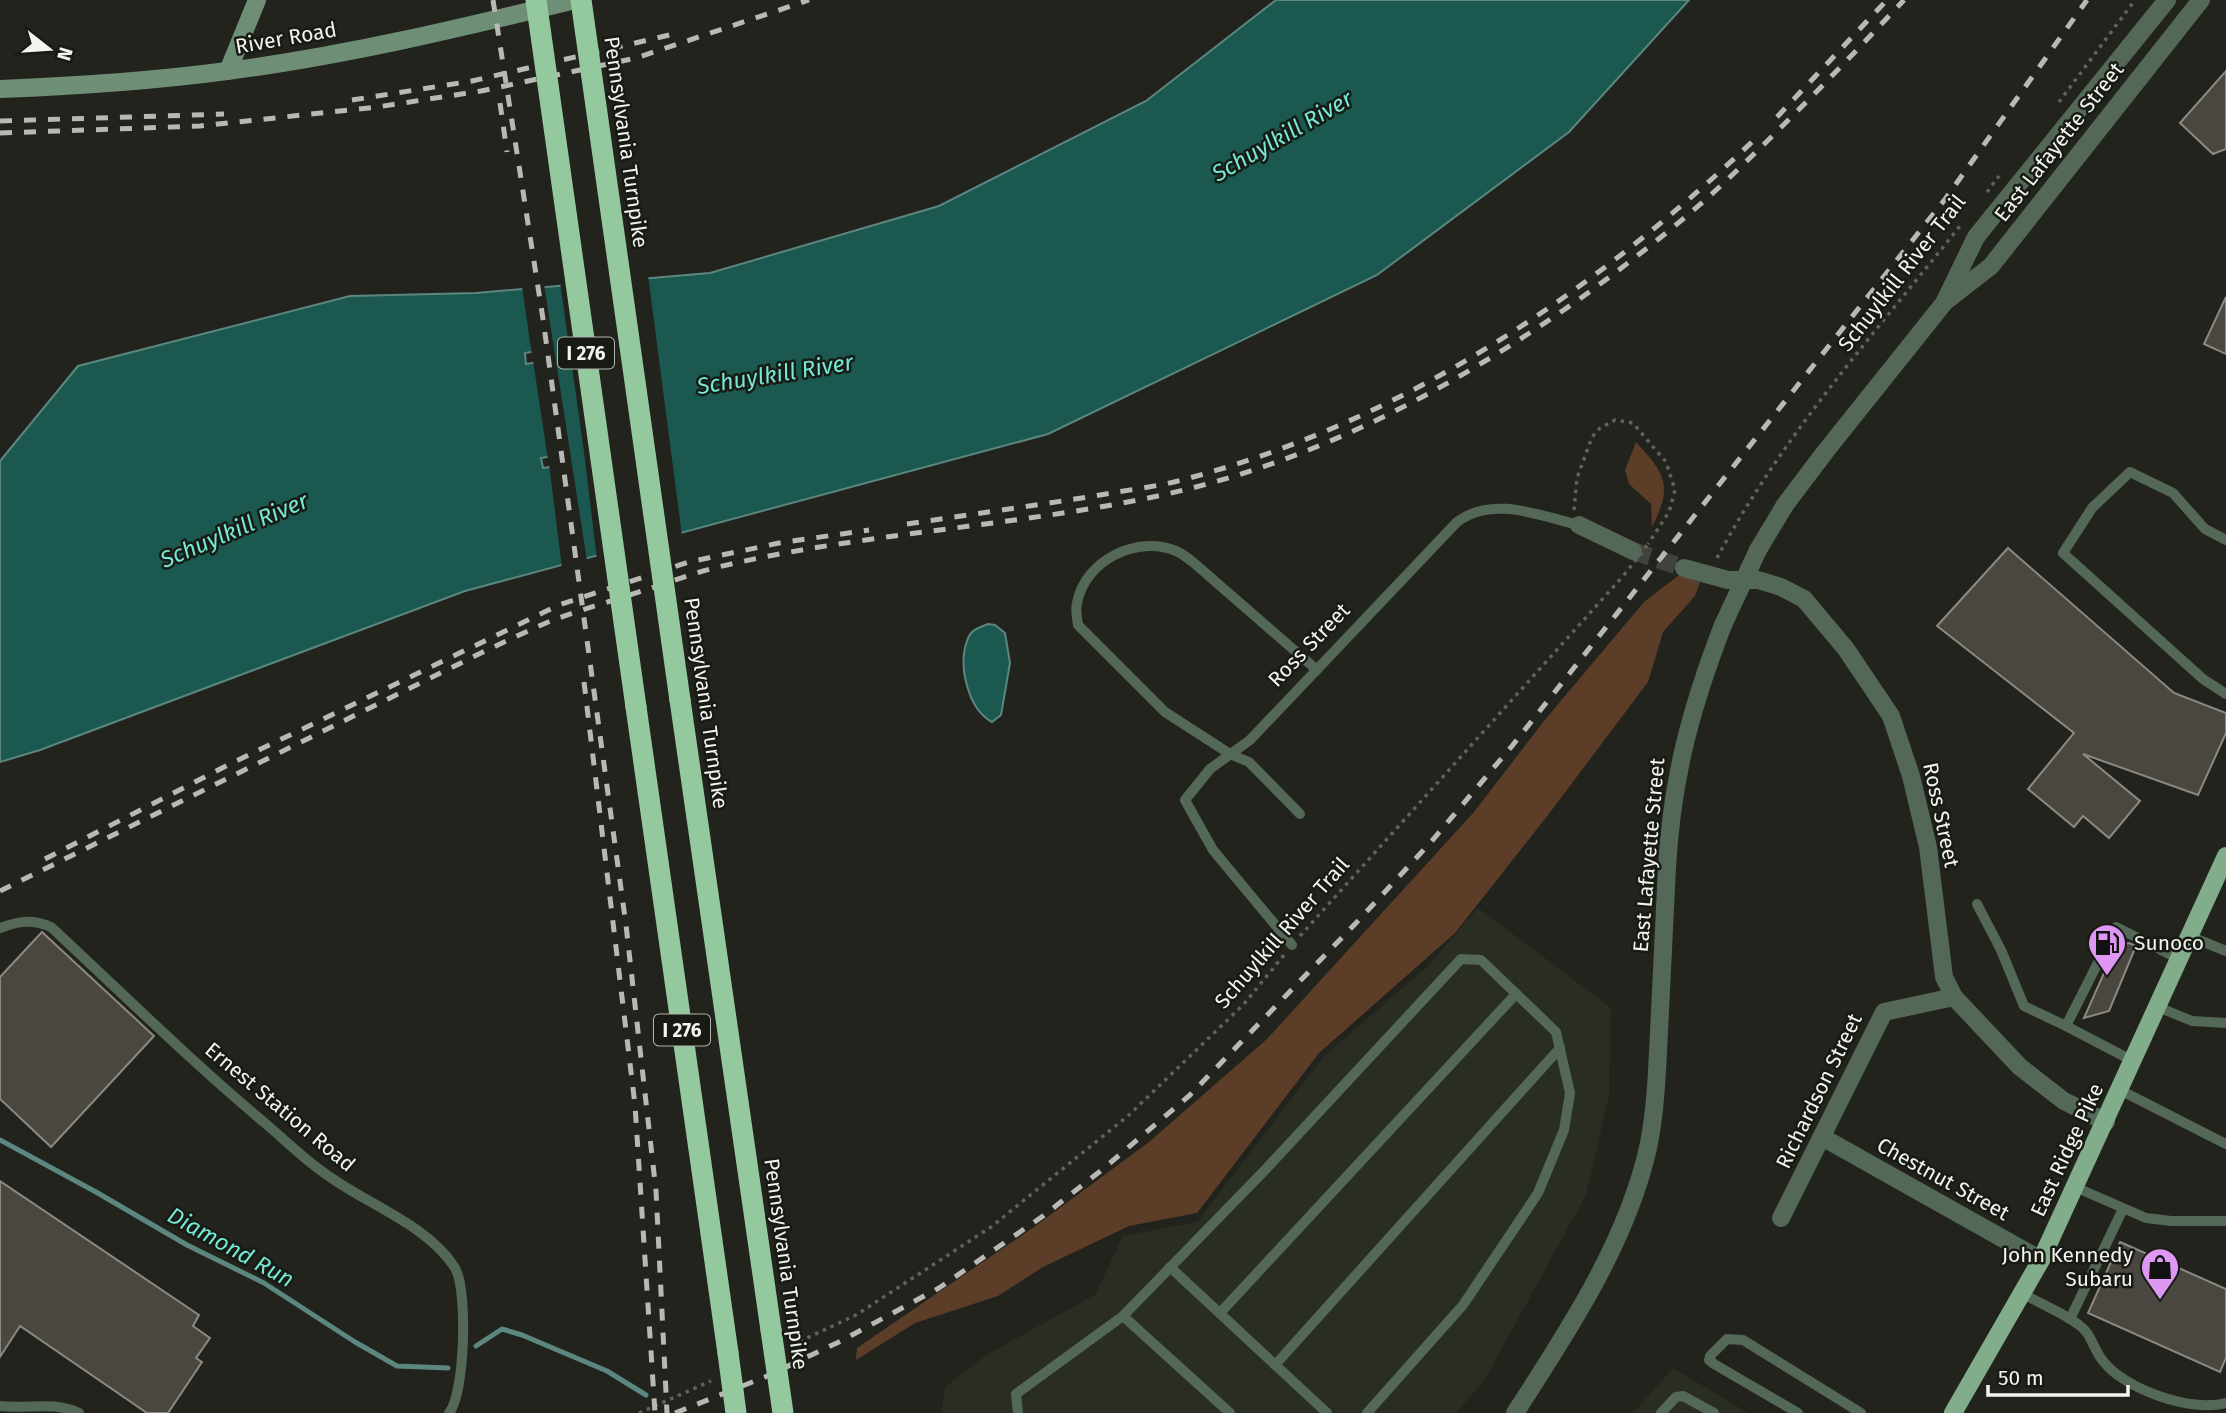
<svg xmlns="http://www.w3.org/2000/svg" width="2226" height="1413" viewBox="0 0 2226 1413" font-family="'Fira Sans',sans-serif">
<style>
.built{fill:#2a2d22}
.green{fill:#5c3d28}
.water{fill:#1a5850;stroke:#5b8780;stroke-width:2;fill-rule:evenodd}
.pier{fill:#22231d}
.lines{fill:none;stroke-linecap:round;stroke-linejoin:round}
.stream{stroke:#5b8780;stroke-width:5}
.building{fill:#4a4741;stroke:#8c8982;stroke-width:2}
.minor-tunnel{stroke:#41423d;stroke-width:18;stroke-dasharray:18 9;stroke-linecap:butt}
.path{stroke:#61625d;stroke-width:3.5;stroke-dasharray:3.5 5;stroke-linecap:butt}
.service{stroke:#536857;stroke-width:10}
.minor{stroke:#536857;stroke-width:18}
.tertiary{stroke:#536857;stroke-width:18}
.secondary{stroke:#6e8f75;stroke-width:18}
.primary{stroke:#82ad8b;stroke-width:18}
.motorway{stroke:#94c9a0;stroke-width:21}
.rail{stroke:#b8b9b4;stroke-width:5;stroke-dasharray:12 12;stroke-linecap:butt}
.path-bridge{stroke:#61625d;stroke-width:3.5;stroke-dasharray:3.5 5;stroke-linecap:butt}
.tertiary-bridge{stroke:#536857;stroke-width:18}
.motorway-bridge{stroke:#94c9a0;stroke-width:21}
.labels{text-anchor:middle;stroke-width:5;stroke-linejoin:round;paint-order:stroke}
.shield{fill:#181a14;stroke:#b1b3ae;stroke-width:2}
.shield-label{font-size:19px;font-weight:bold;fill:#f3f4f0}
.street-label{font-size:21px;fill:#f3f4f0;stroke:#181a14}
.poi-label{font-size:21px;fill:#f3f4f0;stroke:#181a14;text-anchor:start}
.water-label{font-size:23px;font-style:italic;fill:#74e9d8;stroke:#181a14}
</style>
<rect width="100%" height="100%" fill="#22231d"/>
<g class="built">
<polygon points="1478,908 1611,1008 1609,1096 1586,1195 1485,1379 1456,1413 941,1413 945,1387 988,1354 1095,1295 1123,1236 1197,1222 1325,1055 1428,966"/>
<polygon points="1673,1368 1748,1413 1633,1413"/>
</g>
<g class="green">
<path d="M1636,442C1666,475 1673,486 1652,527L1651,504L1629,484L1625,470Z"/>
<polygon points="1679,575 1700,582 1695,596 1663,632 1648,682 1548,815 1455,933 1319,1053 1197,1213 1129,1226 1043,1267 998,1296 915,1323 856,1360 857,1348 1034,1227 1149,1142 1267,1039 1474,812 1544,721 1644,602"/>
</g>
<g class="water">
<path d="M1276,0H1689L1569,132L1377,275L1048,434L465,591L40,750L0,762V461L78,366L350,296L476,293L710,273L939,206L1146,101ZM548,349L550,360L526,364L525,353ZM565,454L567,464L543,468L541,458Z"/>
<path d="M988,624L995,625L1005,633L1010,663L1001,715L992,722C968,709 958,666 967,641C970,630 978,628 988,624Z"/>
</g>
<g class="pier">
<polygon points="648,275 682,536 597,559 584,452 560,282"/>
<polygon points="544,284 587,561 562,568 549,464 563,461 562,457 548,460 533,360 546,357 545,353 532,356 522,286"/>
</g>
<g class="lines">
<g class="stream">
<polyline points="0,1140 96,1192 187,1245 264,1283 355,1342 397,1366 448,1368"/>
<polyline points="476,1346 502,1329 522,1335 607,1371 646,1395"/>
</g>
</g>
<g class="building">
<polygon points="2226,71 2226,149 2213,154 2180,123"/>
<polygon points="2226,297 2226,354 2204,344"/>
<polygon points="2008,548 2174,693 2226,713 2226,733 2198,795 2083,754 2140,801 2109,838 2083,816 2074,827 2028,789 2074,733 1937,626"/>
<polygon points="42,932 154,1036 51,1147 0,1099 0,977"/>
<polygon points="2129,943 2136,946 2109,1011 2084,1018 2116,946"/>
<polygon points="0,1181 199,1315 193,1326 210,1338 196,1358 202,1362 168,1413 147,1413 20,1326 0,1357"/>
<polygon points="2120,1242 2226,1289 2226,1358 2220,1372 2088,1313"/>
</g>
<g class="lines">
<polyline class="minor-tunnel" points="1633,551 1684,568"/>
<g class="path">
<polyline points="2059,102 2135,0"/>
<polyline points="1987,192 1999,176"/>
<polyline points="1574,510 1577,478 1592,437 1600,428 1615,420 1633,423 1666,462 1675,490 1669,512 1648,544"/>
<path d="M1717,558C1782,436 1875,333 1960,226"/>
<polyline points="1300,936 1624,575"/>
<polyline points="792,1345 856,1315 991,1227 1129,1115 1244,1004 1284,955"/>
<polyline points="639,1413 711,1381"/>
</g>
<g class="service">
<polyline points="2226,540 2205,529 2173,493 2130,472 2092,508 2063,553 2203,679 2226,694"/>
<path d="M1300,814L1249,762L1230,754L1165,712L1078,625C1077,618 1075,610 1077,603C1085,560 1137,535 1176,551C1183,554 1189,559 1194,563L1317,670"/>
<polyline points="1977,904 2001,950 2024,1006 2066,1026"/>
<path d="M0,928C18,921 33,919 51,927C122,993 192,1062 266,1124C285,1140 303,1158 323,1172C363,1203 428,1224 455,1268C468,1289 465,1395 449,1413"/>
<polyline points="2189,936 2226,951"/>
<path d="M1292,945L1213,850L1185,800L1210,769L1250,740L1457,522C1493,495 1540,516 1579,525"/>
<polyline points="2158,1007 2192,1021 2226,1023"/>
<polyline points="2133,1061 2066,1026 2116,927 2179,959"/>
<polyline points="2120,1090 2226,1144"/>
<polyline points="2075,1187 2146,1218 2171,1221 2226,1221"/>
<polyline points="1170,1267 1327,1413"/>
<path d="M2022,1293C2040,1304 2062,1312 2079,1325C2092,1334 2093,1349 2103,1361C2124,1389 2192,1413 2226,1403"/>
<polyline points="1220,1313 1516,994"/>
<polyline points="1123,1316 1230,1413"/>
<polyline points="2070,1319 2123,1209"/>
<polyline points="1275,1365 1560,1048"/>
<path d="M0,1406C27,1409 54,1401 79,1413"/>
<polyline points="1018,1413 1016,1394 1123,1316 1265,1170 1461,959 1481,960 1556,1032 1570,1093 1564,1130 1538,1193 1463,1305 1367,1413"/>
<polyline points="1661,1413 1676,1397 1683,1396 1714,1413"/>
<polyline points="1798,1413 1714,1364 1709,1360 1710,1356 1727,1339 1743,1340 1861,1413"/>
</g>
<g class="minor">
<polyline points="1579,525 1633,551"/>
<polyline points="1684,568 1728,580 1758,580 1781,587 1804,599 1846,649 1891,716 1911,776 1928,847 1944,977 1954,997 2020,1067 2064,1101 2106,1122"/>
<polyline points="1822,1137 2041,1260"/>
<polyline points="1781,1218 1884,1012 1954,997"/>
</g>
<g class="tertiary">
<polyline points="1946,301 1991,266 2201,0"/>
<polyline points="1758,550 1785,505 1825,452 1944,303 1976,237 2167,0"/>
<path d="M1515,1413C1567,1333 1627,1242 1648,1148C1656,1110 1657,1070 1659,1032C1662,977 1664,922 1667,867C1672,778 1691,708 1723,625"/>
</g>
<g class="secondary">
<polyline points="228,71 257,0"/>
<path d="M0,89C76,86 152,81 227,71C344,56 461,28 575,0"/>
</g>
<polyline class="primary" points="1953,1413 2041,1260 2226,856"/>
<g class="motorway">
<polyline points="680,700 771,1330"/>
<polyline points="636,707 728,1353"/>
</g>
<g class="rail">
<polyline points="493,0 543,319 626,925 656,1191 667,1413"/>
<polyline points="352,100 472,81 678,33"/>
<polyline points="500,103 507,152"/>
<polyline points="1777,117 1887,0"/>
<polyline points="0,121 224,114"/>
<polyline points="0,133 200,126 377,107 481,91 636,58 809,0"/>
<path d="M907,524C973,514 1040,505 1106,494C1128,490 1152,487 1174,482C1396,426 1587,298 1752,142"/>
<polyline points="584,682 635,1105 655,1413"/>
<polyline points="45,859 230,764 559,605 689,562 779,543 869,530"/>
<path d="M0,891L487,650C509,640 531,629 553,620C583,609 615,600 645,590C668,583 691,574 714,568C863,532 1017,527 1167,494C1323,459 1463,383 1592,290C1639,255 1686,219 1729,178C1789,121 1847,61 1904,0"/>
<polyline points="675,1413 765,1377 841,1341 939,1288 1043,1216 1103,1169 1190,1095 1356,923 1431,842 1512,746 1946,198 2087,0"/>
</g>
<polyline class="path-bridge" points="1624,575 1648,544"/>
<polyline class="tertiary-bridge" points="1723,625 1758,550"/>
<g class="motorway-bridge">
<polyline points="536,0 636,707"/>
<polyline points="581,0 680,700"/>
<polyline points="771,1330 783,1413"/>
<polyline points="728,1353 736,1413"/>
</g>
</g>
<defs>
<symbol id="fuel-pin" viewBox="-11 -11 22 30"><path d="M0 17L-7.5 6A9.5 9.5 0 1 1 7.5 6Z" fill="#de98f3" stroke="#181a14"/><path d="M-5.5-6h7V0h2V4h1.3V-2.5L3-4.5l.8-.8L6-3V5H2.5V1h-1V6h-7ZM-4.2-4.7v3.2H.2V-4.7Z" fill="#111"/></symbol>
<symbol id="shop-pin" viewBox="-11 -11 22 30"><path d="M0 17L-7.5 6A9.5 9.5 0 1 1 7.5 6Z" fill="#de98f3" stroke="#181a14"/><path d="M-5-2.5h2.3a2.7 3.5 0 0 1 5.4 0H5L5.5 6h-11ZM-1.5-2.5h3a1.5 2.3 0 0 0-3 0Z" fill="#111"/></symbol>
</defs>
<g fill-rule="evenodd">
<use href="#fuel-pin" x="2085" y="921" width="44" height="60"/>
<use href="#shop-pin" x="2138" y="1245" width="44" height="60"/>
</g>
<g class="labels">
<g class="shield">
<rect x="558" y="337.5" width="56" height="31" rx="5"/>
<rect x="654" y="1014.5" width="56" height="31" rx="5"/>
</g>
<g class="shield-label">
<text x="586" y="360">I 276</text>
<text x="682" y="1037">I 276</text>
</g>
<g class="street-label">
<text transform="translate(286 38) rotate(-10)" y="7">River Road</text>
<text transform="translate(626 142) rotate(82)" y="7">Pennsylvania Turnpike</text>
<text transform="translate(2059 142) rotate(-52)" y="7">East Lafayette Street</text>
<text transform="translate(1902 273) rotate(-52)" y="7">Schuylkill River Trail</text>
<text transform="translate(1309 645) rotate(-46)" y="7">Ross Street</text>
<text transform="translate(706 703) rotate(82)" y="7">Pennsylvania Turnpike</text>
<text transform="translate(1941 815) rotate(78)" y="7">Ross Street</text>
<text transform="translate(1649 855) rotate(-85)" y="7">East Lafayette Street</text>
<text transform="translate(1282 933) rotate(-49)" y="7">Schuylkill River Trail</text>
<text transform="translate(1819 1091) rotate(-64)" y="7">Richardson Street</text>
<text transform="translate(280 1107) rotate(40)" y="7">Ernest Station Road</text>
<text transform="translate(2067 1150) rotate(-65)" y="7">East Ridge Pike</text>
<text transform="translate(1943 1179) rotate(29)" y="7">Chestnut Street</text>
<text transform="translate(786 1264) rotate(82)" y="7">Pennsylvania Turnpike</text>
</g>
<g class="poi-label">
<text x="2134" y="950">Sunoco</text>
<text x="2133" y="1262" text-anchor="end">John Kennedy<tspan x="2133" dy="24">Subaru</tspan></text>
</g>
<g class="water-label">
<text transform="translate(1282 136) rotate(-30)" y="8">Schuylkill River</text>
<text transform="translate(775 374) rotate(-9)" y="8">Schuylkill River</text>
<text transform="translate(234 530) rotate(-23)" y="8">Schuylkill River</text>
<text transform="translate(231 1247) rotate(29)" y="8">Diamond Run</text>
</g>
</g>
<g transform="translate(49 49) rotate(107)" stroke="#181a14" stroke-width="5" paint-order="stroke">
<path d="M0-5L12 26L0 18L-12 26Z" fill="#f3f4f0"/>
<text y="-10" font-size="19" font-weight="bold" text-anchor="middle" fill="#f3f4f0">N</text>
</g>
<path d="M1988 1385v10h140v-10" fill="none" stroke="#f3f4f0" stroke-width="3.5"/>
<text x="1998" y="1385" font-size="21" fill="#f3f4f0" stroke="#181a14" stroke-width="5" paint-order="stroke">50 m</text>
</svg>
